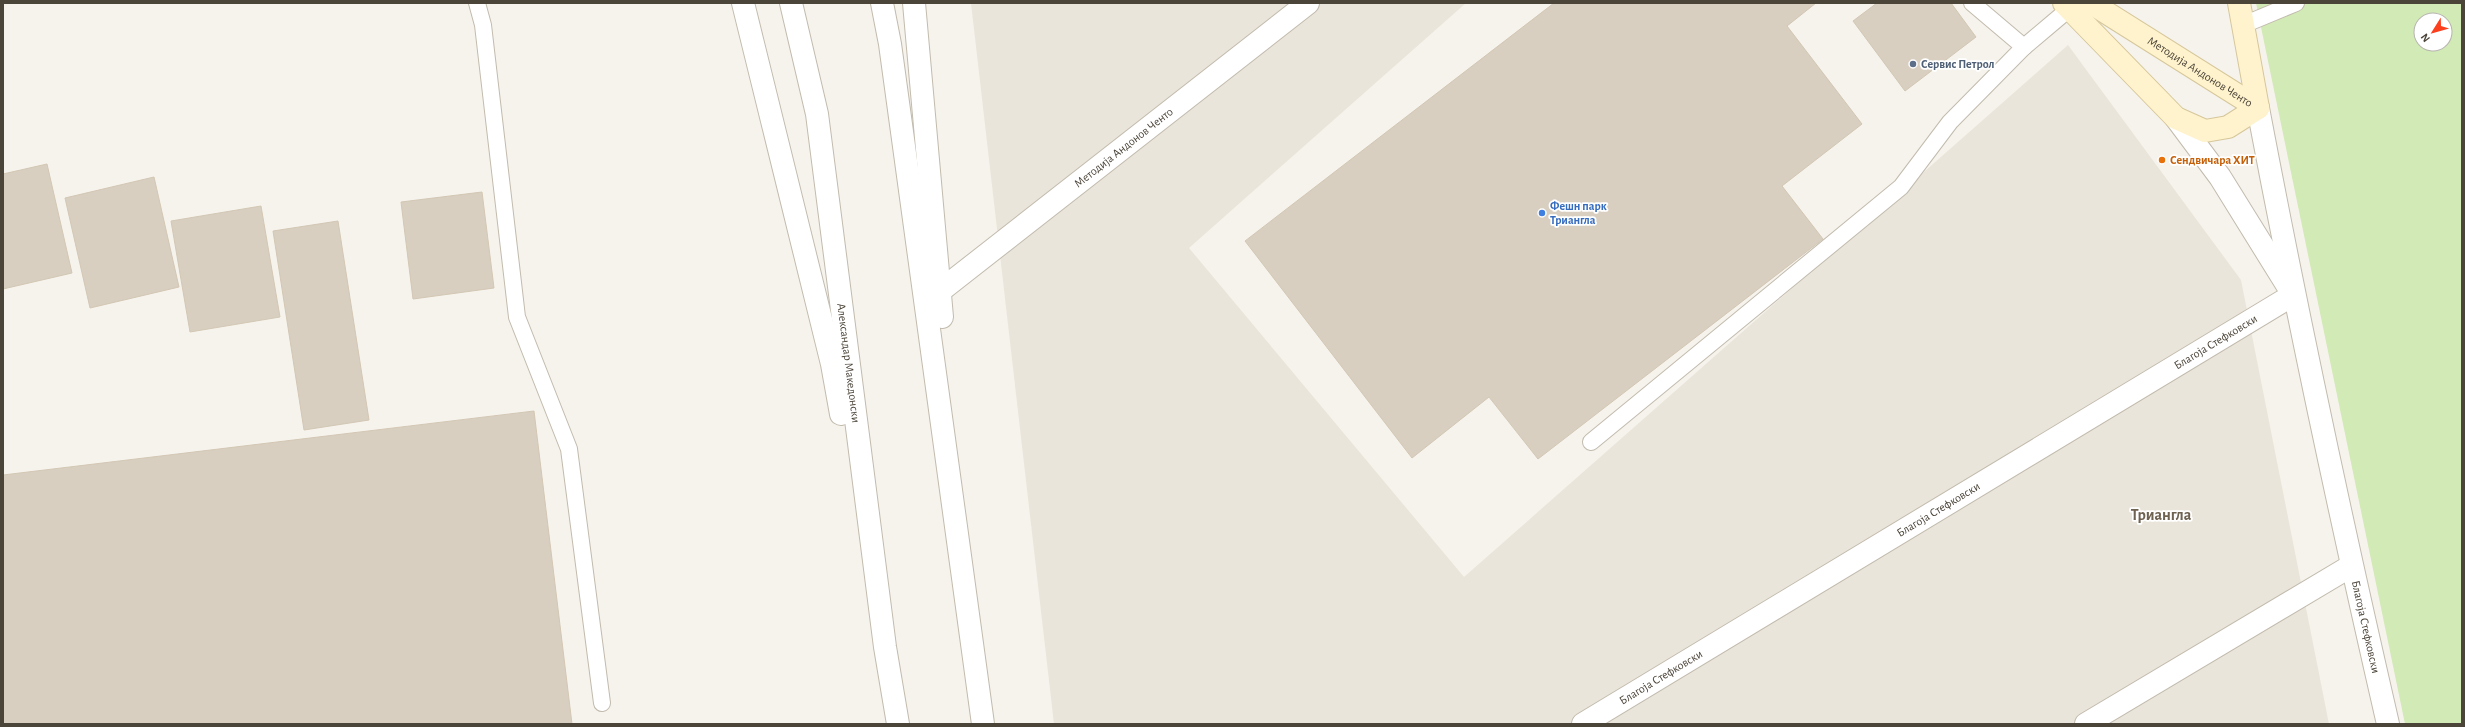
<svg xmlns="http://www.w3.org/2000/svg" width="2465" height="727" viewBox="0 0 2465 727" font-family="'Alegreya Sans',sans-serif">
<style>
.residential{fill:#eae5da}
.green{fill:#d2eab5;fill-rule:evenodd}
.building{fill:#d8cfc1;stroke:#d3c7b4}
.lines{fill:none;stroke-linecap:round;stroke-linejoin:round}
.service-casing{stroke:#c2bbae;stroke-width:18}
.minor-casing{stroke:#c2bbae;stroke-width:24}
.tertiary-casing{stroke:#c2bbae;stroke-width:24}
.secondary-casing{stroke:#d6c79b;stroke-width:24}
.service{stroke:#fff;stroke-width:16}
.minor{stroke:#fff;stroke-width:22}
.tertiary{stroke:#fff;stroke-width:22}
.secondary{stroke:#fff3cd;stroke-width:22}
.service-dot{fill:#5c6f8a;stroke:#fff;stroke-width:1.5}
.food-dot{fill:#e8710a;stroke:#fff;stroke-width:1.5}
.shop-dot{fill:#3f7fe0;stroke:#fff;stroke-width:1.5}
.labels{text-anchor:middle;stroke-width:3.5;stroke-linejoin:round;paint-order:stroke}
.service-label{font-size:12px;font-weight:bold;fill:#4e5e75;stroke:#fff;text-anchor:start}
.street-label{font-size:12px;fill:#4b4439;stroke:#fff}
.food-label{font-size:12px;font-weight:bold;fill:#c56008;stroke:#fff;text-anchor:start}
.shop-label{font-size:12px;font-weight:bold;fill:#366cbe;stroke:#fff;text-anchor:start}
.district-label{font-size:16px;font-weight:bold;fill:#6e6250;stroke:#fff}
</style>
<rect width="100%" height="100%" fill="#f6f3ec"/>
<polygon class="residential" points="971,3 1466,3 1189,248 1464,577 2068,45 2241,280 2329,724 1054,724"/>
<path class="green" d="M2256,3H2462V724H2405ZM2421,20H2445V44H2421Z"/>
<g class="building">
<polygon points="1554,3 1816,3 1787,26 1862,124 1782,186 1823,239 1538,459 1489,397 1412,458 1245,241"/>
<polygon points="1877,3 1951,3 1976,37 1905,91 1853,21"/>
<polygon points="47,164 72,273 3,289 3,174"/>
<polygon points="154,177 179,287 90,308 65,198"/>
<polygon points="482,192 494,288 413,299 401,202"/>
<polygon points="261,206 280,317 190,332 171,221"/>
<polygon points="338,221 369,420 304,430 273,231"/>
<polygon points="534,411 572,724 3,724 3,475"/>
</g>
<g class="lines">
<defs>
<g id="service">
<polyline points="477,3 483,25 517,317 569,449 602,703"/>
<polyline points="1972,3 2024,47"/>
<polyline points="2243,25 2296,3"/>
<polyline points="1591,442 1901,187 1950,122 2024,47 2069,9"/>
</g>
<g id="minor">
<path id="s1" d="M940,291L1308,3"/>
<path id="s2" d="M1583,724L2293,295"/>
<polyline points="2086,724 2351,566"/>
</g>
<g id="tertiary">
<polyline points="743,3 832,364 841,414"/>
<path id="s3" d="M791,3L817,114L885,647L898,724"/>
<polyline points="882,3 890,44 983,724"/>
<polyline points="914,3 942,317"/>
<path id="s4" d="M2258,108C2297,314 2341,520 2388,724"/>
<polyline points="2176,118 2220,177 2287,285"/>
</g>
<g id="secondary">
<polyline points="2064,3 2176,118 2205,131 2228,127 2258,108"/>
<path id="s5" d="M2091,3L2258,108"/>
<polyline points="2239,3 2258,108"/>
</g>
</defs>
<use href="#service" class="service-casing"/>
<use href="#minor" class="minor-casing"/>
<use href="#tertiary" class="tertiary-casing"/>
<use href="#secondary" class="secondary-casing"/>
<use href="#service" class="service"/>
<use href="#minor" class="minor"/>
<use href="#tertiary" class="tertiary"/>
<use href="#secondary" class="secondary"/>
</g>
<circle class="service-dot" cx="1913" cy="64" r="4"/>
<circle class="food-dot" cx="2162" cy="160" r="4"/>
<circle class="shop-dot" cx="1542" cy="213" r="4"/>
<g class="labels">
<g class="service-label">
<text x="1921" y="68">Сервис Петрол</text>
</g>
<g class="street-label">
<text dy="4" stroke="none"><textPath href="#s5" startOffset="129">Методија Андонов Ченто</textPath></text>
<text dy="4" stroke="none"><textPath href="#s1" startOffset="233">Методија Андонов Ченто</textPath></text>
<text dy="4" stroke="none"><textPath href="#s2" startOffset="739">Благоја Стефковски</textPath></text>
<text dy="4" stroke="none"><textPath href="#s3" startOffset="365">Александар Македонски</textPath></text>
<text dy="4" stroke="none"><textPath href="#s2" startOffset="415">Благоја Стефковски</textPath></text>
<text dy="4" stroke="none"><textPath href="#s4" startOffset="530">Благоја Стефковски</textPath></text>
<text dy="4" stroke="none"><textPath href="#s2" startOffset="91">Благоја Стефковски</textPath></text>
</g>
<g class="food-label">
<text x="2170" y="164">Сендвичара ХИТ</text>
</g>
<g class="shop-label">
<text x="1550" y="210">Фешн парк<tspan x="1550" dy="14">Триангла</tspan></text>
</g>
<g class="district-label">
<text x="2161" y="520">Триангла</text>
</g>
</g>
<rect width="2465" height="727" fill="none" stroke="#4b4439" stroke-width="8"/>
<g transform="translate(2433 32) rotate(233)"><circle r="19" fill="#ffffff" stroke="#b7b4b0"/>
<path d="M0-3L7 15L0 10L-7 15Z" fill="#fc3f1d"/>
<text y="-6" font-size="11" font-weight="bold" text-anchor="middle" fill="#4b4439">N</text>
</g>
</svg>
